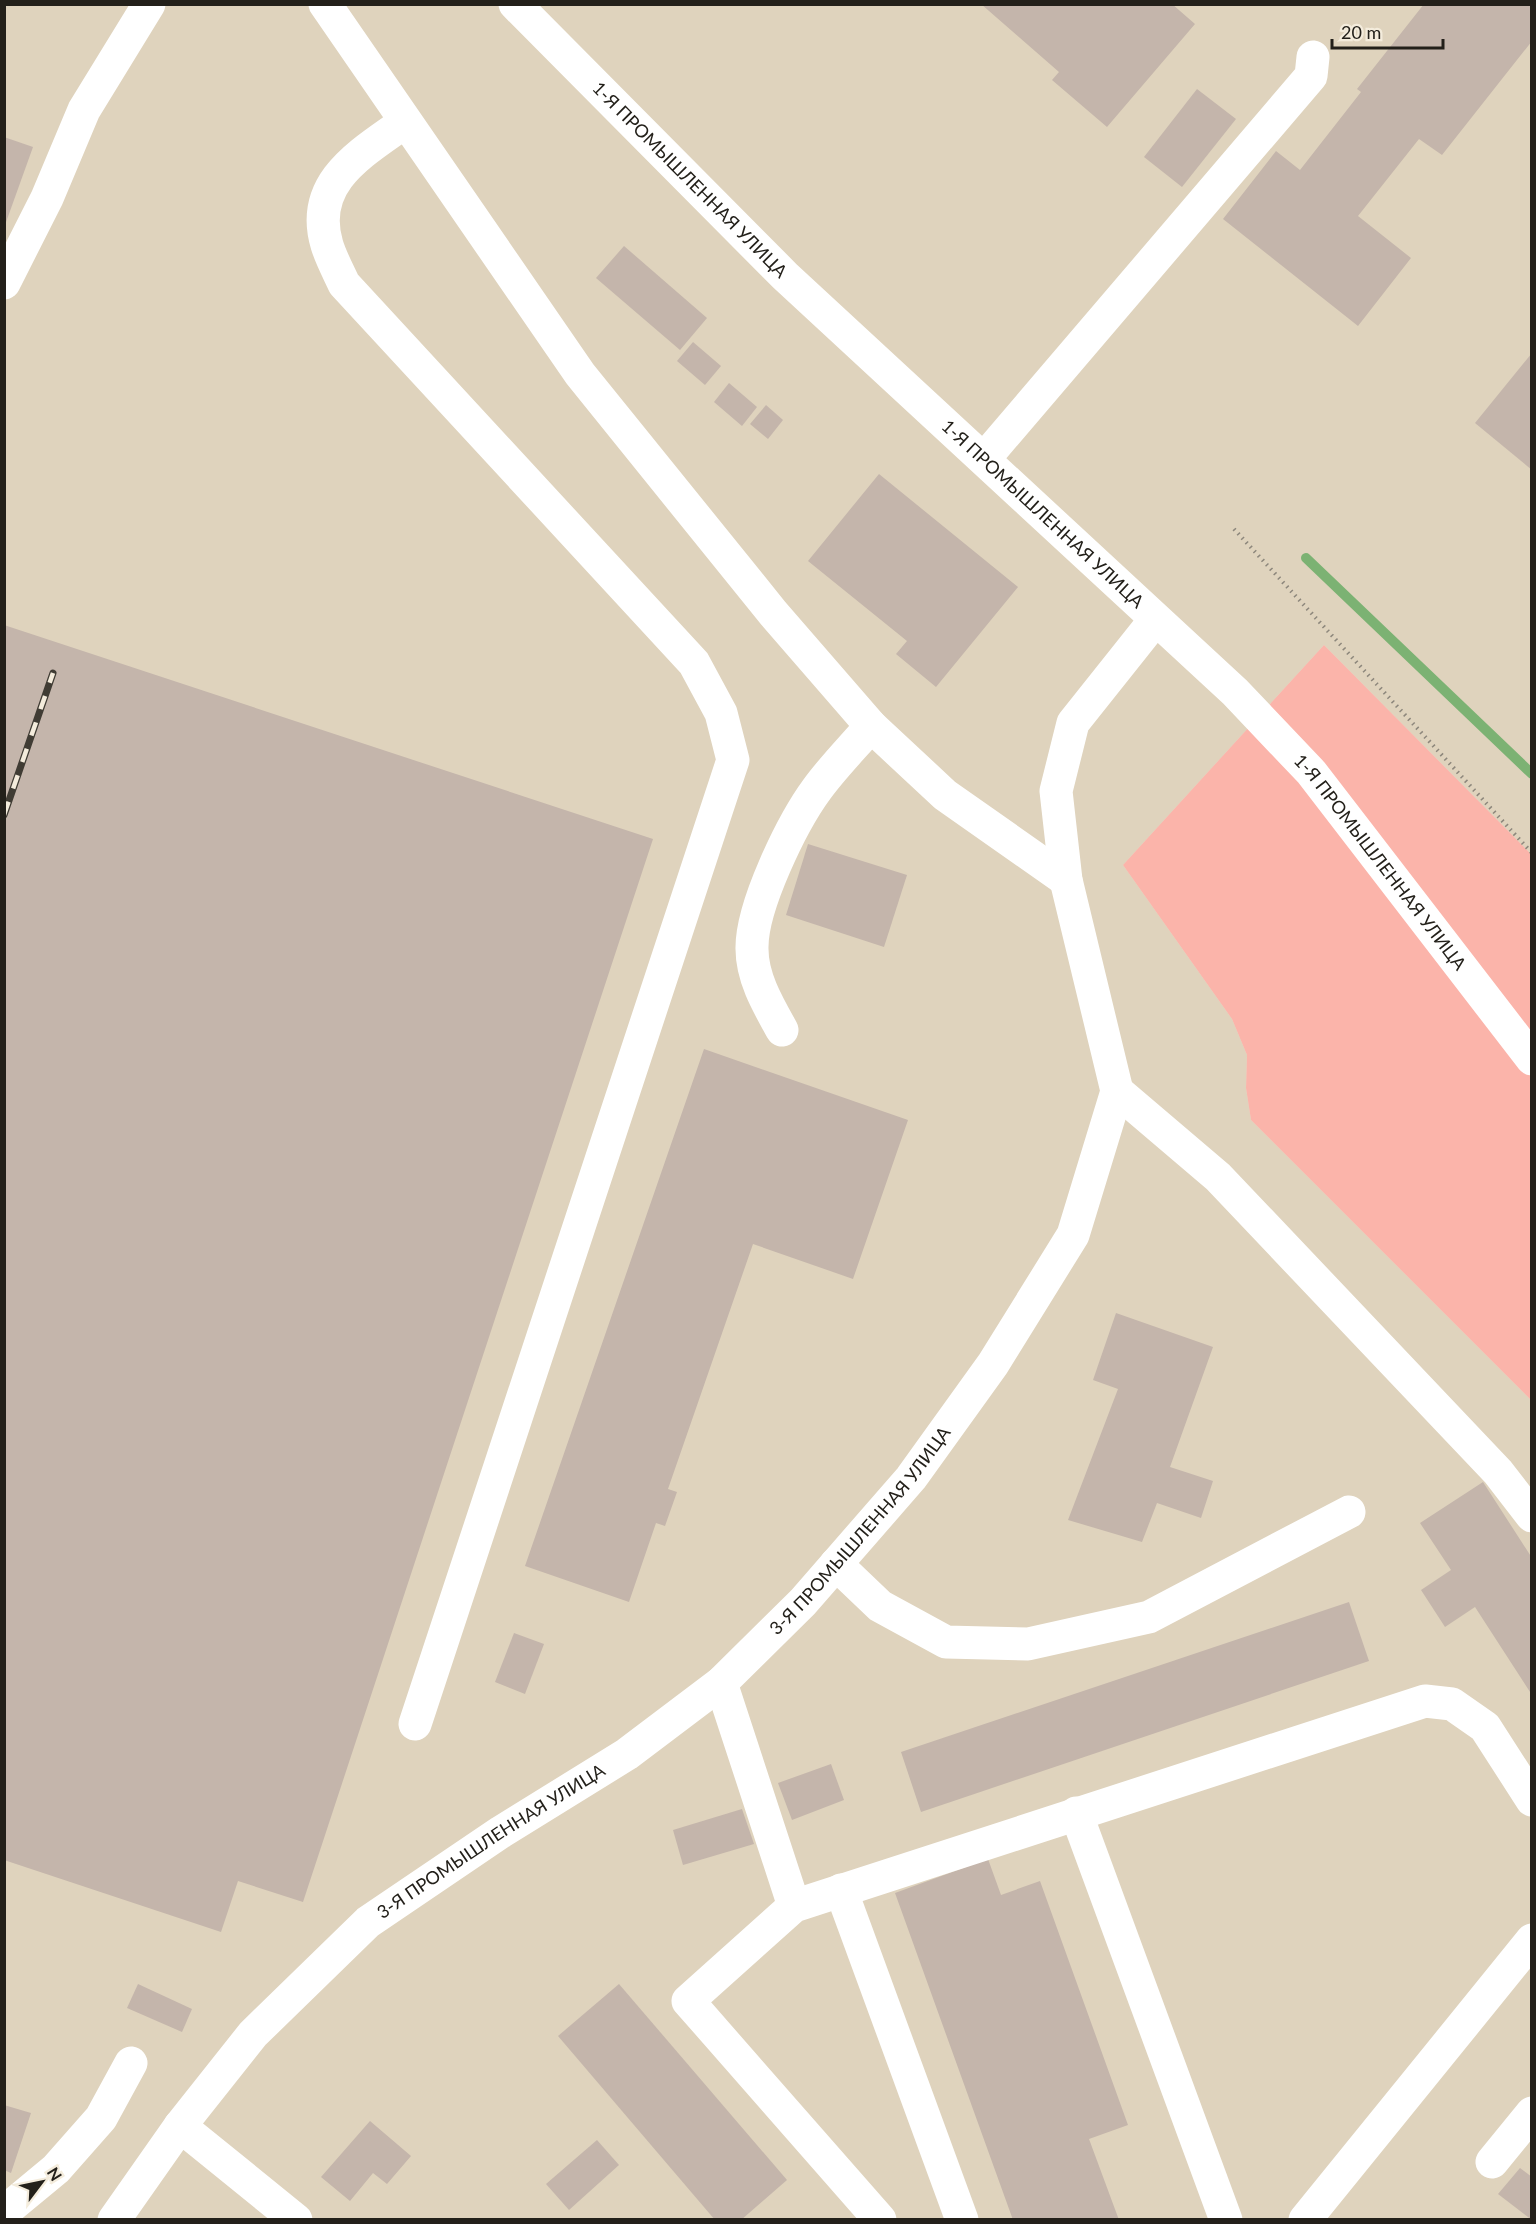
<svg xmlns="http://www.w3.org/2000/svg" width="1536" height="2224" viewBox="0 0 1536 2224" font-family="Lato,sans-serif">
<style>
.built{fill:#dfd3bd}
.green{fill:#fbb4aa}
.lines{fill:none;stroke-linecap:round;stroke-linejoin:round}
.stream{stroke:#7cb273;stroke-width:10}
.building{fill:#c4b5ab}
.path{stroke:#8d877c;stroke-width:4;stroke-dasharray:1.5 4.5;stroke-linecap:butt}
.minor{stroke:#fff;stroke-width:33}
.major{stroke:#fff;stroke-width:33}
.rail-casing{stroke:#403c34;stroke-width:7}
.rail{stroke:#f4ecdc;stroke-width:4.5;stroke-dasharray:14;stroke-linecap:butt}
.labels{text-anchor:middle;stroke-width:6;stroke-linejoin:round;paint-order:stroke}
.street-label{font-size:18px;fill:#23201a;stroke:#f4ecdc}
</style>
<rect width="100%" height="100%" fill="#e7dfcf"/>
<polygon class="built" points="5,5 1531,5 1531,854 1324,645 1123,865 1232,1019 1247,1055 1246,1088 1251,1120 1531,1400 1531,2219 5,2220"/>
<polygon class="green" points="1324,645 1531,854 1531,1400 1251,1120 1246,1088 1247,1055 1232,1019 1123,865"/>
<g class="lines">
<polyline class="stream" points="1306,558 1532,774"/>
</g>
<g class="building">
<polygon points="981,4 1172,4 1195,24 1107,127 1052,80 1059,72"/>
<polygon points="1424,4 1532,4 1532,41 1442,155 1419,139 1358,216 1411,258 1358,326 1223,219 1276,151 1300,170 1361,92 1357,89"/>
<polygon points="1197,89 1236,119 1182,187 1144,157"/>
<polygon points="4,137 33,147 5,225 4,225"/>
<polygon points="624,246 707,318 680,350 596,278"/>
<polygon points="693,342 721,366 705,385 677,361"/>
<polygon points="1532,353 1532,470 1475,423"/>
<polygon points="729,383 757,407 742,426 714,402"/>
<polygon points="766,405 783,420 768,439 750,424"/>
<polygon points="879,474 1018,587 936,687 896,654 907,641 808,561"/>
<polygon points="4,625 653,839 303,1902 238,1881 221,1932 4,1860"/>
<polygon points="808,844 907,875 884,947 786,915"/>
<polygon points="704,1049 908,1120 853,1279 753,1244 668,1489 677,1492 665,1526 656,1523 629,1602 525,1566"/>
<polygon points="1116,1313 1213,1347 1170,1467 1213,1481 1201,1518 1157,1503 1142,1542 1068,1520 1118,1389 1093,1380"/>
<polygon points="1483,1482 1532,1558 1532,1695 1475,1607 1445,1627 1421,1590 1451,1570 1420,1523"/>
<polygon points="1349,1602 1369,1661 921,1812 901,1752"/>
<polygon points="514,1633 544,1644 525,1694 495,1682"/>
<polygon points="831,1764 844,1800 792,1820 778,1783"/>
<polygon points="742,1809 754,1844 683,1865 673,1830"/>
<polygon points="988,1859 1001,1895 1040,1881 1128,2125 1089,2139 1119,2220 1013,2220 895,1893"/>
<polygon points="138,1984 192,2009 182,2032 127,2008"/>
<polygon points="619,1984 787,2180 741,2220 715,2220 558,2036"/>
<polygon points="4,2105 31,2113 11,2173 4,2170"/>
<polygon points="370,2121 411,2156 387,2184 373,2173 350,2201 321,2177"/>
<polygon points="597,2140 619,2165 569,2210 546,2184"/>
<polygon points="1520,2168 1532,2177 1532,2220 1498,2194"/>
</g>
<g class="lines">
<polyline class="path" points="1234,529 1532,853"/>
<g class="minor">
<polyline points="325,4 580,374 773,613 871,726 945,795 1066,880"/>
<path d="M405,122C362,153 308,182 327,245C331,258 338,271 344,284L694,663L721,713L733,760L415,1724"/>
<polyline points="4,283 47,198 84,110 149,4"/>
<polyline points="984,459 1311,76 1313,57"/>
<path d="M782,1030C768,1005 752,978 752,949C751,907 792,823 817,789C833,767 853,747 871,726"/>
<polyline points="1117,1091 1218,1177 1498,1472 1532,1516"/>
<polyline points="836,1564 880,1606 946,1642 1028,1644 1149,1617 1349,1512"/>
<polyline points="721,1683 794,1906"/>
<polyline points="1076,1813 1226,2220"/>
<polyline points="841,1890 962,2220"/>
<polyline points="180,2126 296,2220"/>
<polyline points="1492,2162 1532,2113"/>
<polyline points="4,2212 56,2169 101,2118 131,2063"/>
<path id="s1" d="M114,2220L180,2126L253,2034L368,1922L501,1832L627,1754L721,1683L803,1602L911,1478L993,1364L1073,1235L1117,1091L1066,880L1056,791L1073,723L1155,620"/>
<polyline points="880,2220 688,2001 794,1906 1425,1701 1452,1704 1485,1727 1532,1800"/>
<polyline points="1305,2220 1532,1940"/>
</g>
<path class="major" id="s2" d="M515,4L785,276L1235,692L1311,772L1532,1059"/>
<defs>
<polyline id="rail" points="4,815 53,673"/>
</defs>
<use href="#rail" class="rail-casing"/>
<use href="#rail" class="rail"/>
</g>
<g class="labels">
<g class="street-label">
<text dy="6" stroke="none"><textPath href="#s2" startOffset="248">1-Я ПРОМЫШЛЕННАЯ УЛИЦА</textPath></text>
<text dy="6" stroke="none"><textPath href="#s2" startOffset="734">1-Я ПРОМЫШЛЕННАЯ УЛИЦА</textPath></text>
<text dy="6" stroke="none"><textPath href="#s2" startOffset="1220">1-Я ПРОМЫШЛЕННАЯ УЛИЦА</textPath></text>
<text dy="6" stroke="none"><textPath href="#s1" startOffset="1026">3-Я ПРОМЫШЛЕННАЯ УЛИЦА</textPath></text>
<text dy="6" stroke="none"><textPath href="#s1" startOffset="540">3-Я ПРОМЫШЛЕННАЯ УЛИЦА</textPath></text>
</g>
</g>
<rect width="1536" height="2224" fill="none" stroke="#23201a" stroke-width="12"/>
<g transform="translate(42 2182) rotate(58)" stroke="#f4ecdc" stroke-width="4.5" paint-order="stroke">
<path d="M0-4.5L10 22L0 15L-10 22Z" fill="#23201a"/>
<text y="-9" font-size="16" font-weight="bold" text-anchor="middle" fill="#23201a">N</text>
</g>
<path d="M1332 39v9h111v-9" fill="none" stroke="#23201a" stroke-width="3"/>
<text x="1341" y="39" font-size="18" fill="#23201a" stroke="#f4ecdc" stroke-width="4.5" paint-order="stroke">20 m</text>
</svg>
